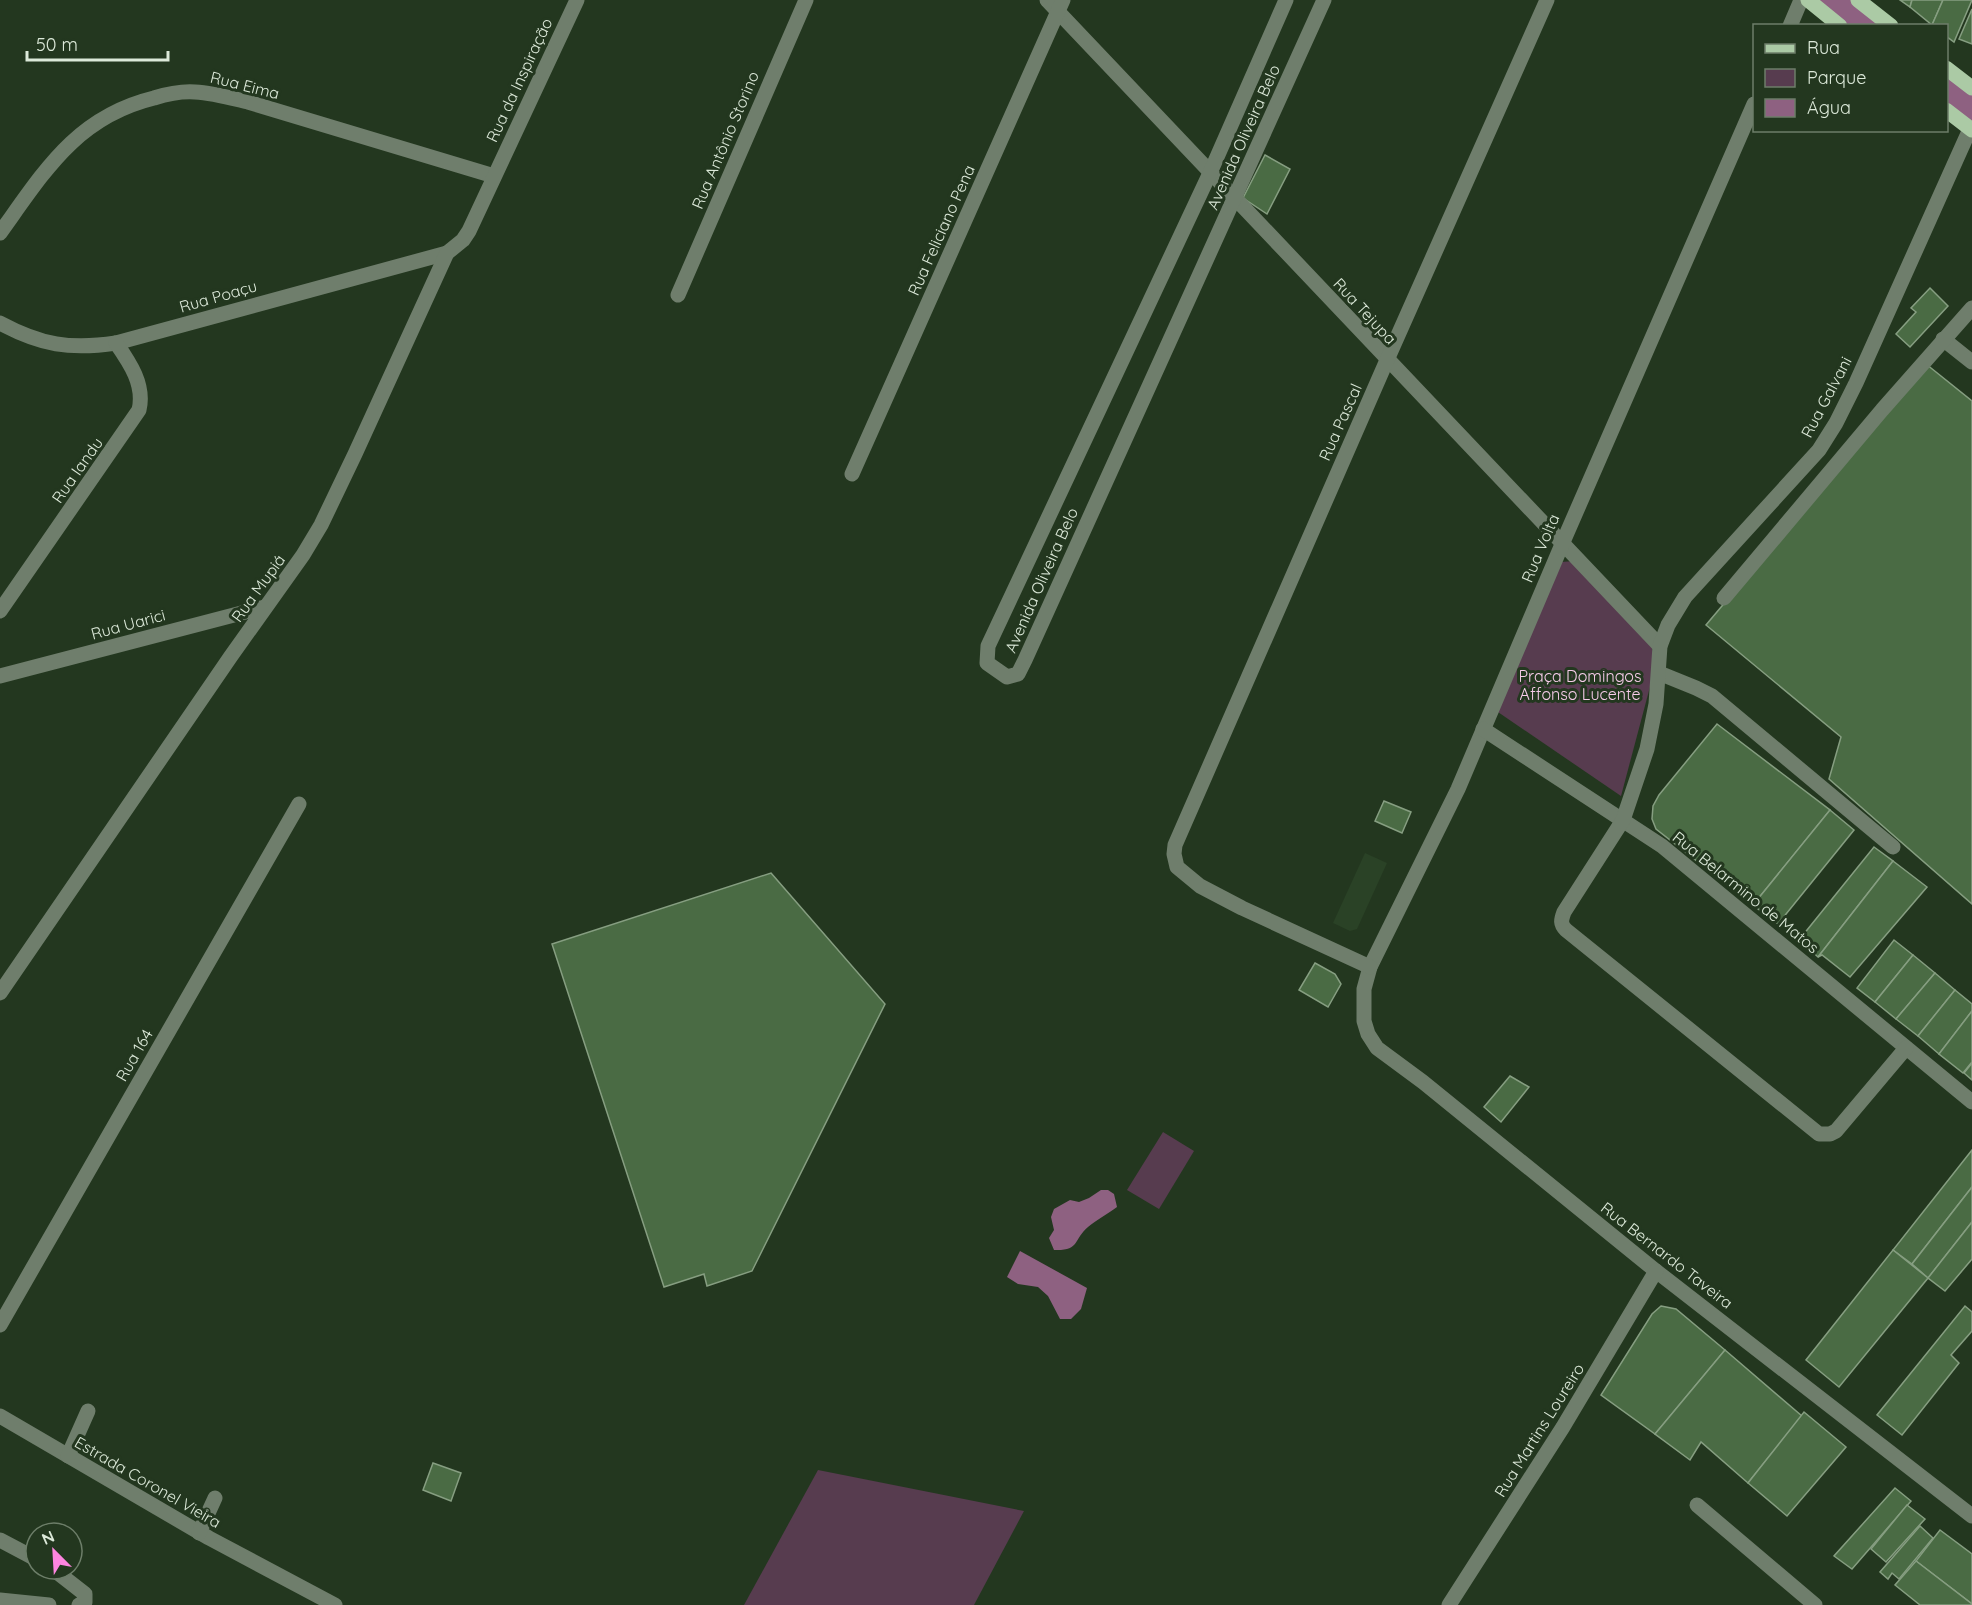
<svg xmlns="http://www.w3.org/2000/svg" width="1972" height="1605" viewBox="0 0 1972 1605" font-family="Quicksand,sans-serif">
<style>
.built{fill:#2a4226}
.green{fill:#573c4f}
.water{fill:#8e6181}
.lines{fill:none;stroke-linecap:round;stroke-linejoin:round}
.river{stroke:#8e6181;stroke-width:34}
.building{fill:#4a6b44;stroke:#869e81;stroke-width:1.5}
.minor{stroke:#6f7e6c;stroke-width:15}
.major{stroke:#abcaa5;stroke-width:15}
.labels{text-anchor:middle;stroke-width:6;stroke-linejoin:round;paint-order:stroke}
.street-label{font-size:16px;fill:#dce9d9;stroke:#23371f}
.park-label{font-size:16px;fill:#f7ccea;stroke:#23371f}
</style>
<rect width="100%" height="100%" fill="#23371f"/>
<polygon class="built" points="1365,853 1387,863 1357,929 1350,931 1333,923"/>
<g class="green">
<polygon points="1576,561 1652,647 1655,668 1621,796 1495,710 1560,562"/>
<polygon points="1163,1132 1194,1151 1159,1209 1127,1190"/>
<polygon points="818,1470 1024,1511 974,1605 744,1605"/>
</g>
<g class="water">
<path d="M1101,1190H1108L1114,1194L1117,1207C1108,1214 1096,1220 1088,1227C1073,1240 1080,1251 1054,1250L1049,1238L1054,1230L1051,1217L1054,1209L1070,1200L1079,1202L1089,1198Z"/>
<polygon points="1020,1251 1087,1288 1081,1309 1071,1319 1060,1319 1048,1296 1038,1287 1018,1284 1007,1277"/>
</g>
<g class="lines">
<g class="river">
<polyline points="1835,0 1867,26"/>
<polyline points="1946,85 1972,104"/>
</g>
</g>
<g class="building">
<polygon points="1900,0 1912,0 1910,7"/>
<polygon points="1912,0 1943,0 1932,25 1910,7"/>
<polygon points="1943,0 1972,0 1954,42 1946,36 1946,26 1932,25"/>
<polygon points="1972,9 1972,44 1959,39"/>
<polygon points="1265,155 1290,169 1267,214 1243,198"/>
<polygon points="1930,288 1948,306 1910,347 1896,334 1916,312 1911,308"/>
<polygon points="1926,364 1972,401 1972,904 1829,779 1841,737 1706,625"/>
<polygon points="1717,724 1830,810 1753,905 1656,829 1652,819 1653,806 1659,795"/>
<polygon points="1384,801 1411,812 1402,833 1375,821"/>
<polygon points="1830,810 1854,830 1778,924 1753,905"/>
<polygon points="1874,847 1893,861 1818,957 1799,940"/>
<polygon points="1893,861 1927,887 1850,977 1822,955 1818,957"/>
<polygon points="771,873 885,1004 752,1271 707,1286 704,1274 664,1287 552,944"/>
<polygon points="1894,940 1913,955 1875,1002 1857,988"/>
<polygon points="1913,955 1935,973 1896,1019 1875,1002"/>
<polygon points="1315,963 1335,974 1341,984 1328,1007 1299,990"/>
<polygon points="1935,973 1955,990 1918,1036 1896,1019"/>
<polygon points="1955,990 1972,1004 1972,1011 1939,1054 1918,1036"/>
<polygon points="1972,1011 1972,1062 1963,1073 1939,1054"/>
<polygon points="1972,1063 1972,1080 1964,1073"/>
<polygon points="1510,1076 1529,1087 1501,1122 1484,1107"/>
<polygon points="1972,1150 1972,1187 1912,1264 1893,1250"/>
<polygon points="1972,1187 1972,1222 1928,1278 1912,1264"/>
<polygon points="1972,1222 1972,1259 1945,1291 1928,1278"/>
<polygon points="1893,1250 1928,1278 1839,1387 1806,1360"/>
<polygon points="1661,1306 1676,1309 1725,1350 1655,1434 1601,1395 1652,1314"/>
<polygon points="1965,1306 1972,1312 1972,1331 1951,1355 1959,1363 1902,1435 1877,1415"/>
<polygon points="1725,1350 1802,1416 1748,1483 1701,1442 1690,1460 1655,1434"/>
<polygon points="1804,1412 1846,1447 1787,1516 1748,1483"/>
<polygon points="433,1463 461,1473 451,1501 423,1490"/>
<polygon points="1895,1488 1911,1501 1852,1569 1834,1556"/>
<polygon points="1907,1505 1925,1519 1886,1562 1871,1549"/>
<polygon points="1920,1526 1933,1538 1899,1579 1892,1573 1888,1579 1880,1572"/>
<polygon points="1940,1530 1972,1554 1972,1604 1916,1561"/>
<polygon points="1916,1561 1972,1604 1972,1605 1920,1605 1895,1585"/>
</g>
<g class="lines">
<g class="minor">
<polyline points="1047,0 1660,646"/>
<polyline points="1286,0 1210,173 988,646 987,663 1007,677 1018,674 1025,660 1324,0"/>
<polyline points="1790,26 1801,0"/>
<polyline points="1754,104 1563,542 1458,789 1370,967 1364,989 1364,1021 1368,1034 1377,1048 1423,1082 1656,1271 1972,1516"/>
<path d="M0,233C44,172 76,117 154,98C167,94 181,91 195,92C213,93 231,98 248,102L494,176"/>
<polyline points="678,295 806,0"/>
<path d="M0,323C41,345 70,350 116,343L447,253"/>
<polyline points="1943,339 1972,362"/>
<polyline points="852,474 1063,0"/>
<polyline points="1724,598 1882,410 1972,308"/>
<path d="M0,611L139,410C145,385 130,363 116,343"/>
<polyline points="1659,673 1696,688 1712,696 1893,847"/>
<polyline points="0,676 265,607"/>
<polyline points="1483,729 1662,846 1972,1102"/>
<polyline points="1370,967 1242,908 1200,886 1177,867 1174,854 1175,845 1387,360 1547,0"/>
<polyline points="0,993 231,656 303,555 321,525 355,454 447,253 463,240 469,231 577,0"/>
<path d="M1906,1048L1836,1131L1830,1134H1819L1566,930C1560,924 1561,920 1564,912L1623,820L1647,749L1656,704L1660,646L1668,625L1685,597L1819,450L1836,423L1856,383L1970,129"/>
<polyline points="0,1325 299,804"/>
<polyline points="0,1416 209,1538 335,1605"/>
<polyline points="68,1456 88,1411"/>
<polyline points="1697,1505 1815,1605"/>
<polyline points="199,1533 215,1498"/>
<polyline points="0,1540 36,1559"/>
<polyline points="53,1569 85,1594 85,1602 79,1605"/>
<polyline points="0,1600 49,1605"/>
<polyline points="1449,1605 1563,1427 1656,1271"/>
</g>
<g class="major">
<polyline points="1808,0 1840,26"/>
<polyline points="1858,0 1891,26"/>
<polyline points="1946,68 1972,88"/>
<polyline points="1946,110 1972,130"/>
</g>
</g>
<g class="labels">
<g class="street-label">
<text transform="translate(519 80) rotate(-65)" y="6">Rua da Inspiração</text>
<text transform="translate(245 85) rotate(14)" y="6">Rua Eima</text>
<text transform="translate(1243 137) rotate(-66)" y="6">Avenida Oliveira Belo</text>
<text transform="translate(725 140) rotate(-67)" y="6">Rua Antônio Storino</text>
<text transform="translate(941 230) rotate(-66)" y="6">Rua Feliciano Pena</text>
<text transform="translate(218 296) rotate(-16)" y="6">Rua Poaçu</text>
<text transform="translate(1365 311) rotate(47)" y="6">Rua Tejupa</text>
<text transform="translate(1826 397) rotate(-62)" y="6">Rua Galvani</text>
<text transform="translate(1340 422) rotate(-66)" y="6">Rua Pascal</text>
<text transform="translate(77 470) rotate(-55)" y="6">Rua Iandu</text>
<text transform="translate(1540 548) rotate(-67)" y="6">Rua Volta</text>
<text transform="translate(1041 580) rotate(-66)" y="6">Avenida Oliveira Belo</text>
<text transform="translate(258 588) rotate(-54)" y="6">Rua Mupiá</text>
<text transform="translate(128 624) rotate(-15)" y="6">Rua Uarici</text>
<text transform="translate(1746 892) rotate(39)" y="6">Rua Belarmino de Matos</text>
<text transform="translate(134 1055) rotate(-60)" y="6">Rua 164</text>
<text transform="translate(1667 1255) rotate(38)" y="6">Rua Bernardo Taveira</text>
<text transform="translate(1539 1430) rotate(-58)" y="6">Rua Martins Loureiro</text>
<text transform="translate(148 1482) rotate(30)" y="6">Estrada Coronel Vieira</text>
</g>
<g class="park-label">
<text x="1580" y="682">Praça Domingos<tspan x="1580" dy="18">Affonso Lucente</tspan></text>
</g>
</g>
<rect x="1753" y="24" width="195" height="108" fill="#23371f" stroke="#6d7e69" stroke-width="1.5"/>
<rect x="1765" y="44" width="30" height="9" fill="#abcaa5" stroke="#6d7e69" stroke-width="1.5"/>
<text x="1807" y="54" font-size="18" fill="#dce9d9">Rua</text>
<rect x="1765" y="69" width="30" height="18" fill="#573c4f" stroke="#6d7e69" stroke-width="1.5"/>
<text x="1807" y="84" font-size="18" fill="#dce9d9">Parque</text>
<rect x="1765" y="99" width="30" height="18" fill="#8e6181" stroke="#6d7e69" stroke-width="1.5"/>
<text x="1807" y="114" font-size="18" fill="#dce9d9">Água</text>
<g transform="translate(54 1551) rotate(336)"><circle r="28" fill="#23371f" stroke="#6d7e69" stroke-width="1.5"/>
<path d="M0-4.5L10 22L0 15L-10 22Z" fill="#fe85e0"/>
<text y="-9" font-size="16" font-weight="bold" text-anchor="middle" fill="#dce9d9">N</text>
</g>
<path d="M27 51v9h141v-9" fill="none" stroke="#dce9d9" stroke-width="3"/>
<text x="36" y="51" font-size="18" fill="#dce9d9" stroke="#23371f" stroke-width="4.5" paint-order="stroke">50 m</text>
</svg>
